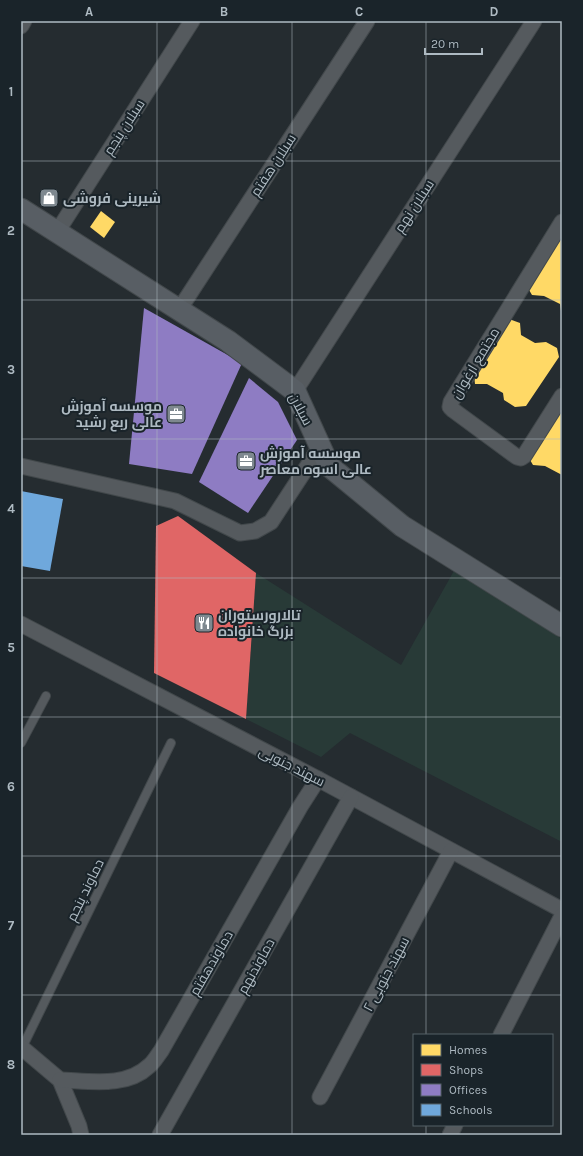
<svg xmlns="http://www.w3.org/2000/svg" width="583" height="1156" viewBox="0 0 583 1156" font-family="Karla,Cairo,sans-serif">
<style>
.green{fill:#283a37}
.homes{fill:#ffd966}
.shops{fill:#e06666}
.offices{fill:#8e7cc3}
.schools{fill:#6fa8dc}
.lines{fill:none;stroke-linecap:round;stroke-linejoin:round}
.lane-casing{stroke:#42484b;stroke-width:10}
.street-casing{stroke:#42484b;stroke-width:17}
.secondary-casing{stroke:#42484b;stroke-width:23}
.lane{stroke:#555a5e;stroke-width:8}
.street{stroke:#555a5e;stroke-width:15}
.secondary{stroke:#585e64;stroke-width:21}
.grid{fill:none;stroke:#aebac2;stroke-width:1;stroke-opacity:0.55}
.labels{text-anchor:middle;stroke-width:4;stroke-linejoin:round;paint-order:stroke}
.street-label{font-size:14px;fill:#aebac2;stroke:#1a242a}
.poi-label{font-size:14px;font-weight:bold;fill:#aebac2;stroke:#1a242a;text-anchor:start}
.neatline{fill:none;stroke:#aebac2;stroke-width:1.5}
.grid-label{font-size:13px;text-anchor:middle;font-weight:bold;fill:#aebac2}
</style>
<rect width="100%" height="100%" fill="#252c30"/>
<polygon class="green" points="455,569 562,639 562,842 350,733 321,757 246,719 256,573 401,665"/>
<g class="homes">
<polygon points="101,211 115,222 104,238 90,227"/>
<polygon points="562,232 562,311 561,311 560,304 544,296 532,295 525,283"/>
<polygon points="509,319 520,323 521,335 535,343 546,342 557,348 559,357 526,406 515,407 504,400 503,393 487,384 475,384 474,375"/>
<polygon points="177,342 218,360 190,437 150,423"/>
<polygon points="562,403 562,475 545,466 533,465 526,453"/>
</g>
<polygon class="shops" points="178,516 256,573 246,719 154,673 156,526"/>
<g class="offices">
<polygon points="144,308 242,363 192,474 129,464"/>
<polygon points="249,378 278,402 297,440 248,513 199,482"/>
</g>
<polygon class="schools" points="21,491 63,499 50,571 21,566"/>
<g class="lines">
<defs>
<g id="lane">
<polyline points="21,743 46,696"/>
<polyline points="22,1048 171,743"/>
</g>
<g id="street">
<polyline points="21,26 24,21"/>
<polyline points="562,222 451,402 450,407 453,410 517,457 521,458 524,456 562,396"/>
<polyline points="57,232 192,21"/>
<polyline points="179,310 367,21"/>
<polyline points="295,391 534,21"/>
<polyline points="21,466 175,501 240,533 255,531 271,522 320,447"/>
<polyline points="21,624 318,779 562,910"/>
<polyline points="501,1035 562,916"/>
<polyline points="21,1047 60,1080 79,1126 81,1135"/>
<path d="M60,1080C90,1081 126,1088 149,1066C154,1062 157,1056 161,1051L300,807L318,779"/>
<polyline points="320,1097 451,851"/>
<polyline points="160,1135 351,797"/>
<polyline points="450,1135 455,1125"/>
</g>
<polyline id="secondary" points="21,209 228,341 295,391 329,466 402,526 562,626"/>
</defs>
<use href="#lane" class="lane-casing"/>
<use href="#street" class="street-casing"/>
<use href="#secondary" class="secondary-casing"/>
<use href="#lane" class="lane"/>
<use href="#street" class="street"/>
<use href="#secondary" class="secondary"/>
</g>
<path class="grid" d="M157,21V1135M292,21V1135M426,21V1035M21,161H562M21,300H562M21,439H562M21,578H562M21,717H562M21,856H562M21,995H562M426,1125V1135"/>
<defs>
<symbol id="shop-square" viewBox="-11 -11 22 22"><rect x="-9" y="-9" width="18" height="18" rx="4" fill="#7e888f" stroke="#1a242a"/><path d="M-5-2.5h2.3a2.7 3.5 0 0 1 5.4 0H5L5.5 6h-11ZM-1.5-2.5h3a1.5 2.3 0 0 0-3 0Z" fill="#fff"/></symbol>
<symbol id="office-square" viewBox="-11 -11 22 22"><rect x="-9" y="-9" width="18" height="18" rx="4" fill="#7e888f" stroke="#1a242a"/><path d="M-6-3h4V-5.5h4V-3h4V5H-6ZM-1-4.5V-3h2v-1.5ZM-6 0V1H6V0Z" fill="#fff"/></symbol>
<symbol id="restaurant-square" viewBox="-11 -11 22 22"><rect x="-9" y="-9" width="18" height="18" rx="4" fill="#7e888f" stroke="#1a242a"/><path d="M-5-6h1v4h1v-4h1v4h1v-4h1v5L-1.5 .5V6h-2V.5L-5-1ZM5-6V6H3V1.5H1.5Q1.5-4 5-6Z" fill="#fff"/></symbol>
</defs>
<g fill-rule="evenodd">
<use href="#shop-square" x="38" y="187" width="22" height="22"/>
<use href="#office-square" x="165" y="403" width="22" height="22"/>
<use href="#office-square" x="235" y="450" width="22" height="22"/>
<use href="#restaurant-square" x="193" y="612" width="22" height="22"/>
</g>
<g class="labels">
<g class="street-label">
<text transform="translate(124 127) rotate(-57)" y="5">سبلان پنجم</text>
<text transform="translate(273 165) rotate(-57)" y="5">سبلان هفتم</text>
<text transform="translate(414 206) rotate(-57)" y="5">سبلان نهم</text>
<text transform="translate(475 363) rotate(-59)" y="5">مجتمع ارغوان</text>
<text transform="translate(301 409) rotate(62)" y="5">سبلان</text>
<text transform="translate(292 766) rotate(27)" y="5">سهند جنوبی</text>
<text transform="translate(85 890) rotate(-64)" y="5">دماوند پنجم</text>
<text transform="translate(211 963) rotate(-60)" y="5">دماوندهفتم</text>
<text transform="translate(256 966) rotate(-61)" y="5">دماوندنهم</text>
<text transform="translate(386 974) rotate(-62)" y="5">سهند جنوبی ۲</text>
</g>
<g class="poi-label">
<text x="63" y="203">شیرینی فروشی</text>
<text x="162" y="411" text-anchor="end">موسسه آموزش<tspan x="162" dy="16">عالی ربع رشید</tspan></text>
<text x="260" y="458">موسسه آموزش<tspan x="260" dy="16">عالی اسوه معاصر</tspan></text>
<text x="218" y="620">تالارورستوران<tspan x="218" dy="16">بزرگ خانواده</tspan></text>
</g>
</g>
<rect width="583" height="1156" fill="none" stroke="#1a242a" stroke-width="44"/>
<rect x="413" y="1034" width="140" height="92" fill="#1a242a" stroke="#556067"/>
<rect x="421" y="1044" width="20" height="12" fill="#ffd966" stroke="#556067"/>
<text x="449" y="1054" font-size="12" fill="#aebac2">Homes</text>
<rect x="421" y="1064" width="20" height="12" fill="#e06666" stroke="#556067"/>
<text x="449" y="1074" font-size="12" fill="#aebac2">Shops</text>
<rect x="421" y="1084" width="20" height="12" fill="#8e7cc3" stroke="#556067"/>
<text x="449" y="1094" font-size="12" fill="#aebac2">Offices</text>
<rect x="421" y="1104" width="20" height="12" fill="#6fa8dc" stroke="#556067"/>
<text x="449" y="1114" font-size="12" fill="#aebac2">Schools</text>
<path d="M425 48v6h57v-6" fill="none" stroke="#aebac2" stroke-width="2"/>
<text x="431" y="48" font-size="12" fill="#aebac2" stroke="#1a242a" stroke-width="3" paint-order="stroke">20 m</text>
<rect x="22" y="22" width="539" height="1112" class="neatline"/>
<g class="grid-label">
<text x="89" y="16">A</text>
<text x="224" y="16">B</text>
<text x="359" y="16">C</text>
<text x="494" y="16">D</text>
<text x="11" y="96">1</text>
<text x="11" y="235">2</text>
<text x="11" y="374">3</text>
<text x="11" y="513">4</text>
<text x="11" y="652">5</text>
<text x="11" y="791">6</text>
<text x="11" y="930">7</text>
<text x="11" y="1069">8</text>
</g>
</svg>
